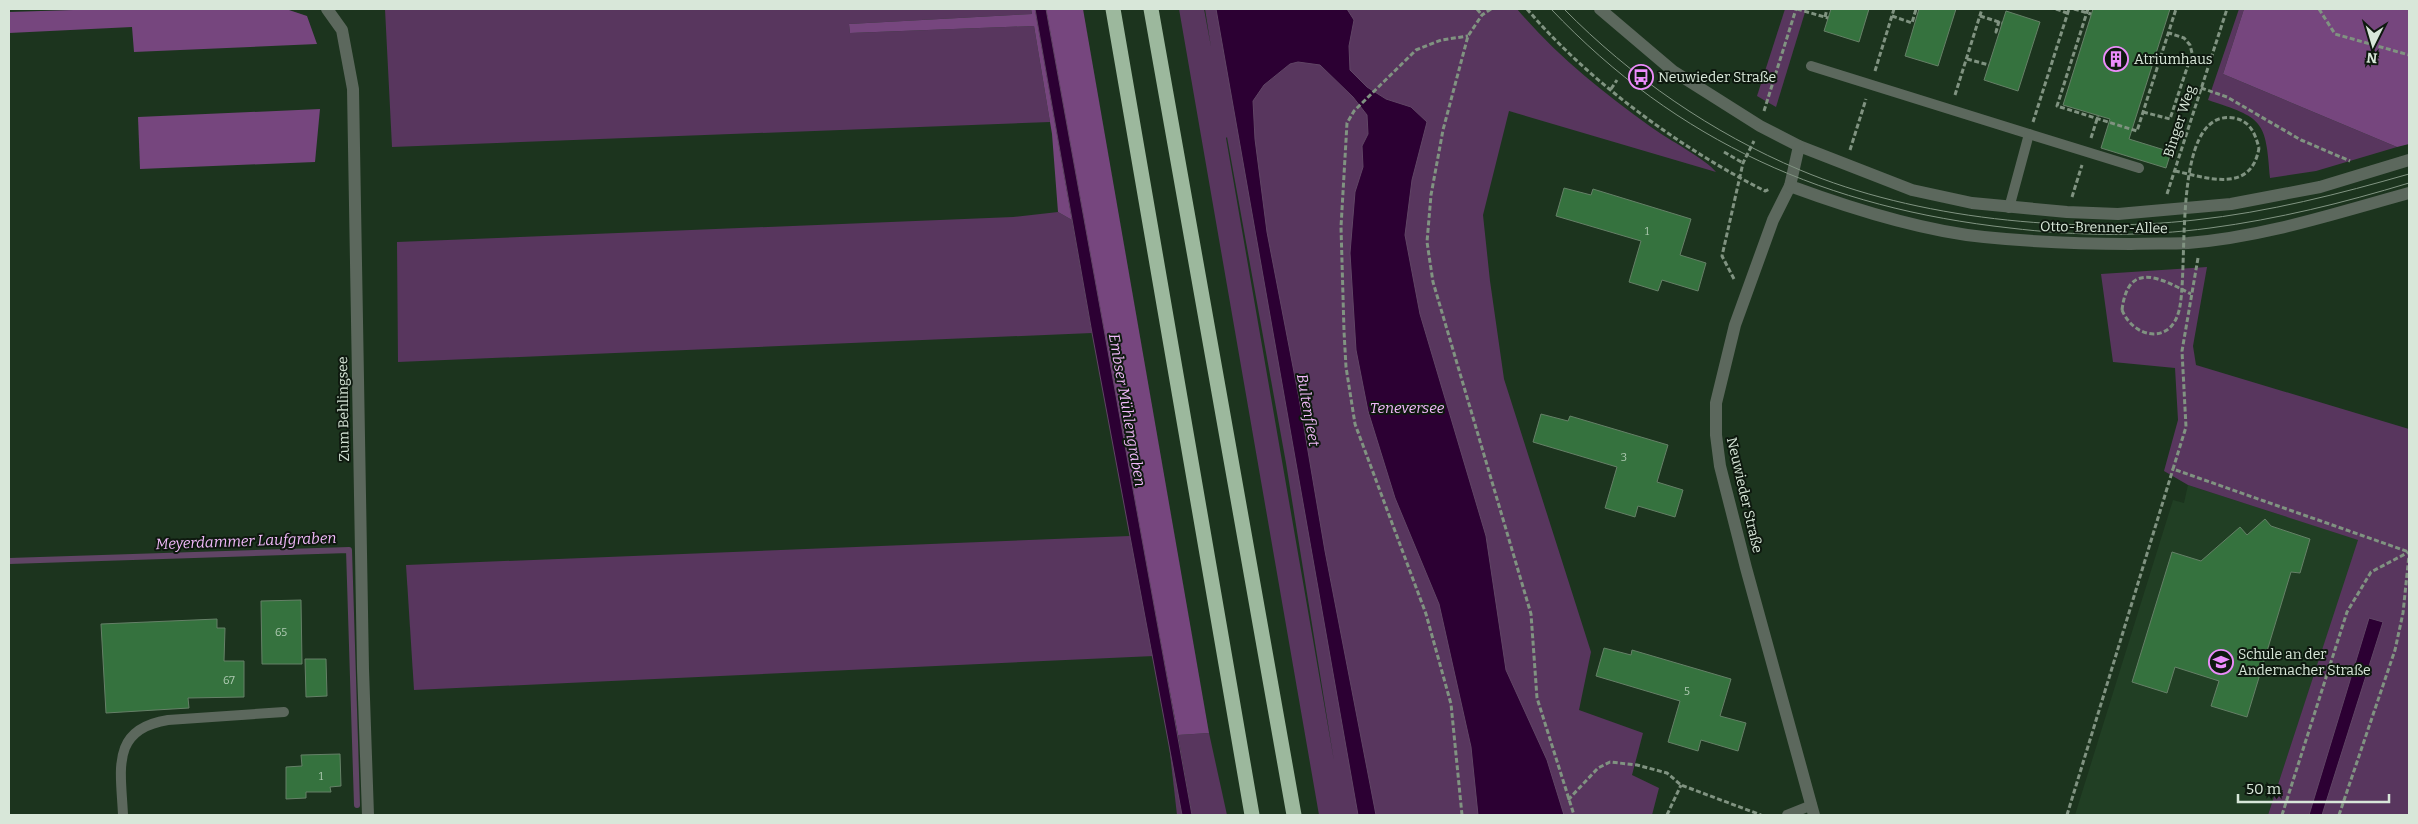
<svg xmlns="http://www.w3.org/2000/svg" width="2418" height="824" viewBox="0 0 2418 824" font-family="Bitter,serif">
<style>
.built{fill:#213f24}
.green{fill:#58365e;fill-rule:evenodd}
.forest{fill:#76467e}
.water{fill:#2c0033;stroke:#604565}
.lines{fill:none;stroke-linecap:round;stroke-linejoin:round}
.stream{stroke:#604565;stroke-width:6}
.building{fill:#35723e;stroke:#658067}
.path{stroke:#809381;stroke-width:3;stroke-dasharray:5 2.5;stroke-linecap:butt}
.service{stroke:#5c685d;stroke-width:10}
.minor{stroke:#5c685d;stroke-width:12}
.tertiary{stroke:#5c685d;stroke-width:12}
.motorway{stroke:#9cb89d;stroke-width:15}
.tram{stroke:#819482;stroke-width:1}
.path-bridge{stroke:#809381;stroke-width:3;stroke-dasharray:5 2.5;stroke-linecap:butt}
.labels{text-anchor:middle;stroke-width:4;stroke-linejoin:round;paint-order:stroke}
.number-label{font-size:11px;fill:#afcab2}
.poi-label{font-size:14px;fill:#d8e7d9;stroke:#0e190f;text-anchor:start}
.street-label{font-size:14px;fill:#d8e7d9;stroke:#0e190f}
.water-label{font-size:15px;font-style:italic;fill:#f2bafb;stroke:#0e190f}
</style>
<rect width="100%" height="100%" fill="#1c341e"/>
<polygon class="built" points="2188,485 2359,540 2268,815 2075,815 2173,500 2184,503"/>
<g class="green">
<polygon points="385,9 1031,9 1032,14 849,24 850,33 1034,26 1050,122 392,147"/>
<path d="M1179,9H1204L1211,47L1205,9H1517C1556,55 1602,92 1651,127C1667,139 1706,159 1716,172L1509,111L1483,215L1490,281L1504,379L1591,652L1579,710L1643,733L1632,775L1659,788L1652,815H1319ZM1227,137L1286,463L1334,761L1226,138Z"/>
<polygon points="1785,9 1806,9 1776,107 1757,96"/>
<path d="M2239,9H2244L2223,74L2397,147L2316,171L2270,178C2266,120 2263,118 2208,100Z"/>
<polygon points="1058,212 1072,220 1092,333 398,362 397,242 1013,217"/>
<polygon points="2207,267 2193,346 2196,365 2409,429 2409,815 2268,815 2358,540 2188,485 2164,471 2178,420 2175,368 2113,362 2101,274"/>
<polygon points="1130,536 1154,656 414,690 406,565"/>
<polygon points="1209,733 1227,815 1192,815 1178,735"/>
<polygon points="1168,736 1182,812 1182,815 1177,815"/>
</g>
<g class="forest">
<polygon points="105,9 286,9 307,16 317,44 134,52 132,27 9,33 9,12"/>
<polygon points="1031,9 1035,9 1072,220 1058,212 1052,134 1034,26 850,33 849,24 1032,14"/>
<polygon points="1046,9 1083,9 1209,733 1178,735 1123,441"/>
<polygon points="2244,9 2409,9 2409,144 2397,147 2223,74"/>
<polygon points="320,109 315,162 140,169 138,117"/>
</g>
<g class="water">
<polygon points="1035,9 1046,9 1192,815 1182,815 1092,333"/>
<polygon points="1216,9 1347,9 1354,20 1349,46 1350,70 1367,87 1386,99 1411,107 1427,122 1412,180 1405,235 1420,314 1486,536 1506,670 1547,760 1564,815 1478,815 1471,747 1439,604 1395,498 1368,411 1356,350 1350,253 1355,192 1363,167 1362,146 1368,134 1367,115 1353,97 1320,65 1298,62 1290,64 1264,85 1253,101 1255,139 1267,232 1299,398 1325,551 1376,815 1358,815"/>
<polygon points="2369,618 2383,622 2322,815 2309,815"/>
</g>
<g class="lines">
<polyline class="stream" points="9,561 349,550 357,805"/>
</g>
<g class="building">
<polygon points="1831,9 1869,9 1859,42 1824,31"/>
<polygon points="1919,9 1956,9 1938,66 1905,56"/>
<polygon points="2093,9 2170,9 2129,139 2171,152 2166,168 2101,148 2110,119 2063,105"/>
<polygon points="2006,11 2040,22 2018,91 1984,80"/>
<polygon points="1564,188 1591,195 1593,189 1691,219 1680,255 1706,263 1698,291 1662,280 1658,291 1629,282 1641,241 1556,216"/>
<polygon points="1541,414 1568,421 1570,416 1668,445 1657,482 1683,490 1675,517 1638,506 1635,517 1605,508 1617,467 1533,442"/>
<polygon points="2265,519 2271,526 2310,539 2300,573 2291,572 2247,717 2211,706 2219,681 2175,667 2167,693 2132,682 2172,552 2201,561 2240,527 2247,535"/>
<polygon points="301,600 302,664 262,664 261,601"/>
<polygon points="217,619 217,628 225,628 224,661 244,661 244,697 188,698 189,708 106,713 101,624"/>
<polygon points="1604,648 1631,655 1632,650 1731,679 1720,716 1746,723 1738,751 1701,740 1698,751 1668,742 1680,701 1596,676"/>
<polygon points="305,659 326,659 327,696 306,697"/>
<polygon points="340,754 341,786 330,787 331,792 306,792 306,798 286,799 286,767 302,766 301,755"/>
</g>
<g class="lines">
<g class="path">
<polyline points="1477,9 1482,15"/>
<polyline points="1491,9 1482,15 1468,36 1443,130 1431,195 1427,242 1433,282 1531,614 1537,698 1574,815"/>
<path d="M1527,9C1589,82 1680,148 1765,191L1770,189"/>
<polyline points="1797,9 1828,18"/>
<polyline points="2056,9 2067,13"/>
<polyline points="2074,9 2091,14"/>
<polyline points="2088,9 2057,106 2137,131 2176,9"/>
<polyline points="2319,9 2335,34 2409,55"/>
<polyline points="1892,16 1912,23 1916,9"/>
<polyline points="1980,16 2002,23"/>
<polyline points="1825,17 1827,9"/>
<polyline points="1999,21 1996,32 1999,33"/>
<polyline points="1967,59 1989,65"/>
<polyline points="1875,71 1894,9"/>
<polyline points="2201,88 2227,97 2301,140 2350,161"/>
<polyline points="1611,89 1617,80"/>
<polyline points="1955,95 1982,9"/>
<polyline points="1764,111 1796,9"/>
<polyline points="2143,112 2170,119 2192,53 2190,45 2184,38 2169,33"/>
<polyline points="2033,122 2069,9"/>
<polyline points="2091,138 2098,116"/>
<polyline points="1850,150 1866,99"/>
<polyline points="1724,152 1743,163"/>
<path d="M2175,171C2208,178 2251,194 2259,148"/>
<polyline points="2167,194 2227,9"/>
<polyline points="2072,197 2082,165"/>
<polyline points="2198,258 2182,351 2186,427 2173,469 2409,552"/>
<polyline points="1734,279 1722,256 1743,163 1754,141"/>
<path d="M2122,310C2128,260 2160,278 2191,294"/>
<polyline points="1568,800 1598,768 1610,762 1637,765 1667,773 1681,785 1761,815"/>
<polyline points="1462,815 1451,704 1426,614 1355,424 1346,367 1344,331 1341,227 1347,123 1354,111 1416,50 1441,40 1468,36"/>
<polyline points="1667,815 1681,785"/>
<polyline points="2067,815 2173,469"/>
<polyline points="2282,815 2347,612 2371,572 2409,552"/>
<polyline points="2339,815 2395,650 2403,613 2409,555"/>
</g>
<g class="service">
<polyline points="1811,66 2029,134 2009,208"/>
<polyline points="2029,134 2139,168"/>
<path d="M123,815C121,770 110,729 168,720L284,712"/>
<polyline points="1787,815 1812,805"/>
</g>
<g class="minor">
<polyline points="327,9 342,30 353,89 363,669 368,815"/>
<polyline points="1790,186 1773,220 1735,325 1716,403 1716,435 1720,466 1746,568 1814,815"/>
</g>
<g class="tertiary">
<polyline points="1600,9 1673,71 1760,126 1799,146 1912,190 1972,203 2067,212 2118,214 2231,204 2320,187 2409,160"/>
<path d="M1799,146L1790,186C1847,207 1923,231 1984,237C2033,242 2082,244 2131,244C2150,243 2169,244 2188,243C2264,237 2336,213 2409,193"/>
</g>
<g class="motorway">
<polyline points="1113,9 1252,815"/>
<polyline points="1151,9 1294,815"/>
</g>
<g class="tram">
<path d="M1551,9C1678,143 1828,208 2010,228C2076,236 2144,237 2210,228C2278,219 2343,203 2409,183"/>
<path d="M1564,9C1631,77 1712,133 1800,170C1916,219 2071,234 2195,220C2269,212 2339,194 2409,174"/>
</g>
<path class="path-bridge" d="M2122,310C2133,337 2168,345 2178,314C2191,278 2168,107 2234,118C2250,121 2255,133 2259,148"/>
</g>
<defs>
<symbol id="building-ring" viewBox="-11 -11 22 22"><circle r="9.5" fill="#0e190f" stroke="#ec8cfb" stroke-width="1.5"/><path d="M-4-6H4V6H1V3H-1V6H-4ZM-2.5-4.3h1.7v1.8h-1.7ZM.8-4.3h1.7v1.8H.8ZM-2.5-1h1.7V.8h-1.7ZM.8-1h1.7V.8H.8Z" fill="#ec8cfb"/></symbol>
<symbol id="bus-ring" viewBox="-11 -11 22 22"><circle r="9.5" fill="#0e190f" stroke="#ec8cfb" stroke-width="1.5"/><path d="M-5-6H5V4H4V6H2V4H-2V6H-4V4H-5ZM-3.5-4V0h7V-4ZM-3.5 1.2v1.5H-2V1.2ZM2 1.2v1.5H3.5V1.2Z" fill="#ec8cfb"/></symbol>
<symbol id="school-ring" viewBox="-11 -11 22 22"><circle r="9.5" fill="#0e190f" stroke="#ec8cfb" stroke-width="1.5"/><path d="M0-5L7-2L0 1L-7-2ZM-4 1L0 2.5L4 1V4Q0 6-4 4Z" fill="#ec8cfb"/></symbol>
</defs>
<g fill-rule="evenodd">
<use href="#building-ring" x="2102" y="45" width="28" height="28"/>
<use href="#bus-ring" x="1627" y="63" width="28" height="28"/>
<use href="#school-ring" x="2207" y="648" width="28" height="28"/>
</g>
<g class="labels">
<g class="number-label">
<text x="1647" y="235">1</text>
<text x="1624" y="461">3</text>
<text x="281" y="636">65</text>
<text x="229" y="684">67</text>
<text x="1687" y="695">5</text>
<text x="321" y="780">1</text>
</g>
<g class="poi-label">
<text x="2134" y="64">Atriumhaus</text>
<text x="1658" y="82">Neuwieder Straße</text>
<text x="2238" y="659">Schule an der<tspan x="2238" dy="16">Andernacher Straße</tspan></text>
</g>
<g class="street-label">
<text transform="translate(2179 121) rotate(-72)" y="5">Binger Weg</text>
<text transform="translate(2104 227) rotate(1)" y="5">Otto-Brenner-Allee</text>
<text transform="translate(343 409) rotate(-91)" y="5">Zum Behlingsee</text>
<text transform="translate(1745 495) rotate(77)" y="5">Neuwieder Straße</text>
</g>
<g class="water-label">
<text x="1407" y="413">Teneversee</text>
<text transform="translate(1127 410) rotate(80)" y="5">Embser Mühlengraben</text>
<text transform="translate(1308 410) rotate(80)" y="5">Bultenfleet</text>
<text transform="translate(246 541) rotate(-2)" y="5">Meyerdammer Laufgraben</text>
</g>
</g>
<rect width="2418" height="824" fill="none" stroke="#d8e7d9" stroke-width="20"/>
<g transform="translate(2373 45) rotate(185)" stroke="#0e190f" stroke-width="4" paint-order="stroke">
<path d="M0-4L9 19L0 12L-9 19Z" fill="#d8e7d9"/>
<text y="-8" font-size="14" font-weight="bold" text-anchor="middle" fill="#d8e7d9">N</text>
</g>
<path d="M2238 794v8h151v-8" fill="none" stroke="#d8e7d9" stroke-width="2.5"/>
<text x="2246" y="794" font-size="15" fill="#d8e7d9" stroke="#0e190f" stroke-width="4" paint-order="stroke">50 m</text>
</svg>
